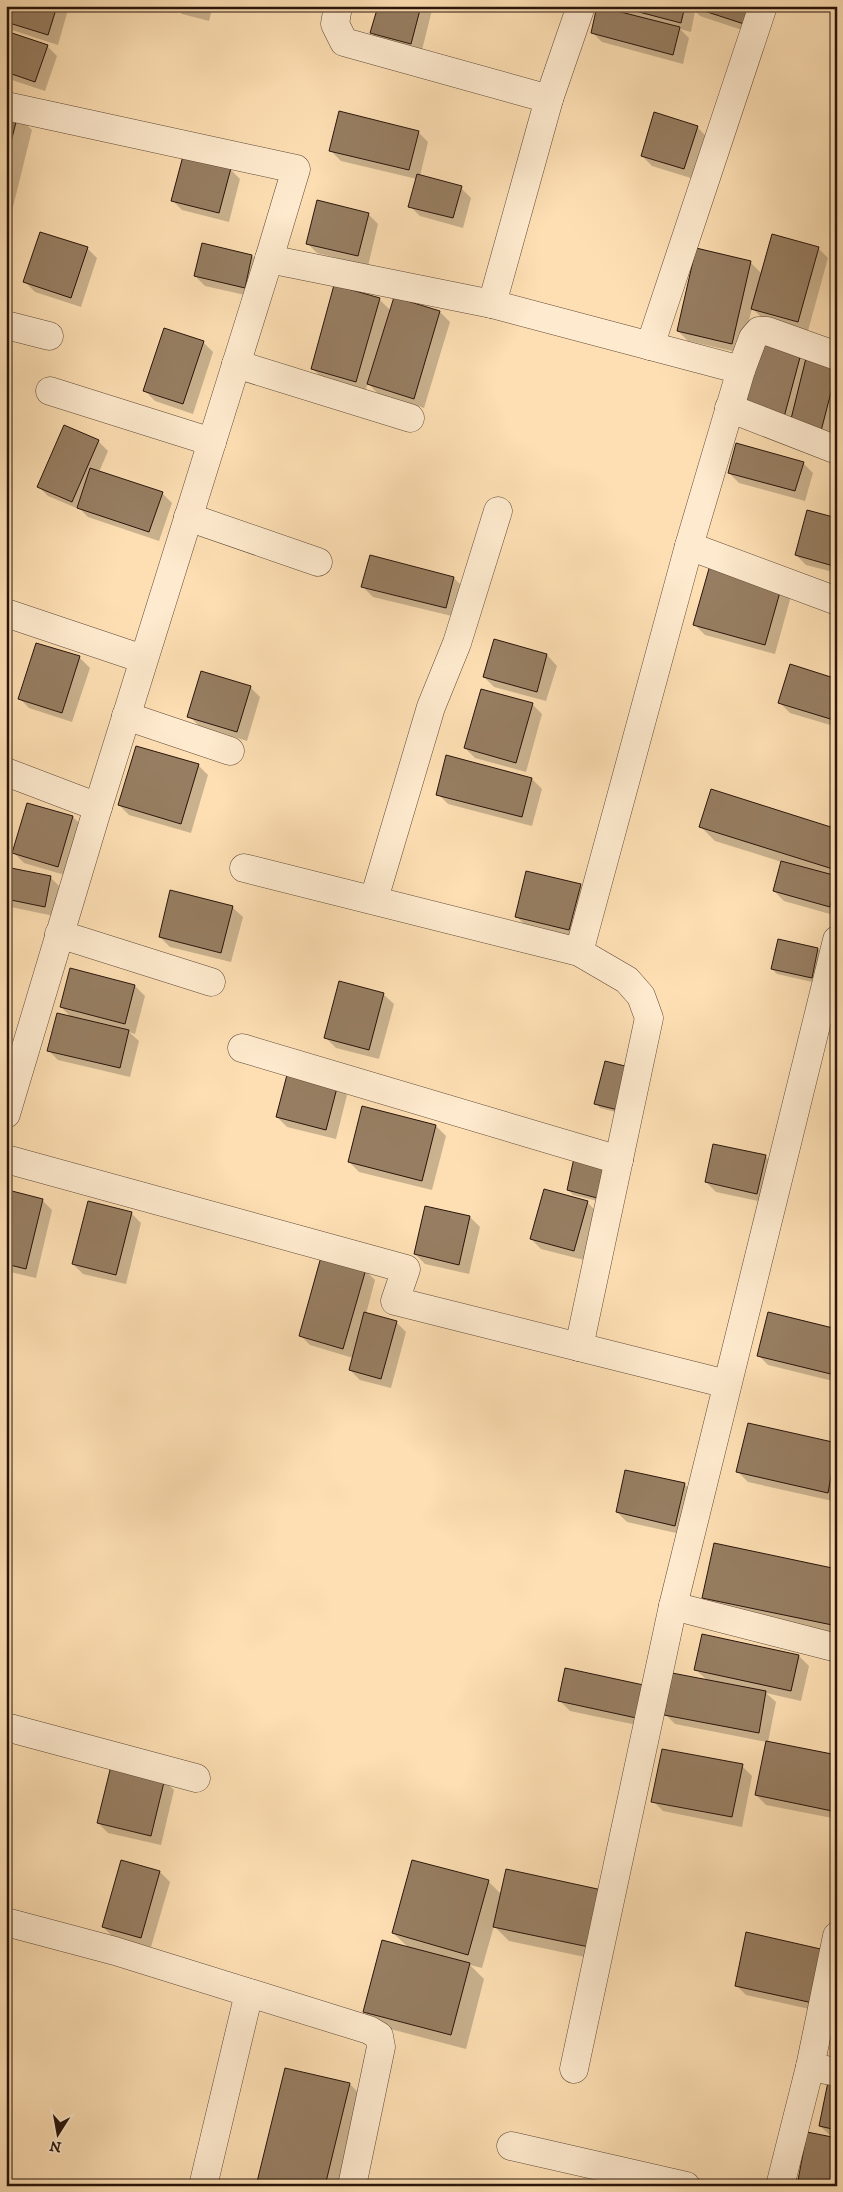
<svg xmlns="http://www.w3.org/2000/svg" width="843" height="2192" viewBox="0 0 843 2192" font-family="'IM FELL DW Pica',serif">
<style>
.shadow{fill:#0003}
.building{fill:#977e62;stroke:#29140b}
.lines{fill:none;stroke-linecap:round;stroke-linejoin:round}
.street-casing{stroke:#5e4735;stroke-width:29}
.street{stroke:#feeace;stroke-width:28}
</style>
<rect width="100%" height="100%" fill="#fddfb3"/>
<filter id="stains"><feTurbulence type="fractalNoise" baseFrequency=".004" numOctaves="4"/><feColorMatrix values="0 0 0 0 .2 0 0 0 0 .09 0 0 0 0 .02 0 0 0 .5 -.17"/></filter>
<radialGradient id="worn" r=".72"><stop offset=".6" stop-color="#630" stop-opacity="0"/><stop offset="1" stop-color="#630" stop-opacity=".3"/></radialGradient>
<g class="shadow">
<polygon points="6,6 69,6 58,45 6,28"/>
<polygon points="151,6 213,6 209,21 182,14 178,10 177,13"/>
<polygon points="379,6 433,6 421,54 382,43 372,33"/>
<polygon points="468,6 482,6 480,11"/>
<polygon points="604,6 762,6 754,34 700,16 695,11 691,32 680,29 689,38 683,64 602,42 592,32 607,9"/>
<polygon points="6,33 47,46 57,56 45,91 6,78"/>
<polygon points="6,113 17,115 32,130 8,227 6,227"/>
<polygon points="697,127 707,137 694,179 652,166 642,156"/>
<polygon points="418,132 428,142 420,176 461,188 471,198 463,228 420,216 410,206 417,179 341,161 331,151"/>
<polygon points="230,169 240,179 229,222 182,210 172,200"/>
<polygon points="368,214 378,224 368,266 317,253 307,243"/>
<polygon points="87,248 97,258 81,307 35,292 25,282"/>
<polygon points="818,248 828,258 808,331 762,318 752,308 741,353 688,341 678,331 750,262 762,274"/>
<polygon points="252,256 262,266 254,297 205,286 195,276"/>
<polygon points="394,298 440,312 450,322 424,408 378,394 368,383 365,391 322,378 312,368 379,299 391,311"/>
<polygon points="203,342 213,352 193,414 155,401 145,391"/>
<polygon points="802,351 837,363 837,416 830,440 753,420"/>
<polygon points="98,441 108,451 99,472 162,493 172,503 159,541 88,517 81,510 48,496 38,486"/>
<polygon points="803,463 813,473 805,501 739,483 729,473"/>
<polygon points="837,520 837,573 806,565 796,555"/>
<polygon points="711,567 791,596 775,654 705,635 695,625"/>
<polygon points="454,578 464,588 456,617 373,597 363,587"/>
<polygon points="37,644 80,658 90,668 72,722 29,708 19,698"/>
<polygon points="547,655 557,666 546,701 494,687 484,677"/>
<polygon points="837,680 837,727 790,713 780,703"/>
<polygon points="250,687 260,697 247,741 199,726 189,716"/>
<polygon points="532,704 542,714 526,772 475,758 465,748"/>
<polygon points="198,765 208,775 191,833 129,815 119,805"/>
<polygon points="532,779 542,789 532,826 448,804 438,794"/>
<polygon points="6,797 10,801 6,815"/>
<polygon points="73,817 83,827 68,876 24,863 14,853"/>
<polygon points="700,826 837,830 837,916 784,901 774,891 782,862 715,841"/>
<polygon points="6,868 51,878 61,888 54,916 6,906"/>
<polygon points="580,885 590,895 579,939 527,927 517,917"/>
<polygon points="232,907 243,917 231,962 170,947 160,937"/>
<polygon points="779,940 818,949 823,954 817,983 777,974 772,969"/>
<polygon points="135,986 145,996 135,1034 129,1032 139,1041 130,1077 58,1060 48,1050 72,1018 61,1007"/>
<polygon points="383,994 394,1004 379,1059 336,1048 326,1038"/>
<polygon points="6,1034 16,1044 6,1069"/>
<polygon points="606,1063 627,1115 600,1108 596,1103"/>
<polygon points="337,1085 347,1095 336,1139 287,1127 277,1117"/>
<polygon points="436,1126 446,1136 432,1190 359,1172 349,1162"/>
<polygon points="765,1156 775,1166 767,1203 716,1192 706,1182"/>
<polygon points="575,1160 606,1203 573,1195 568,1190"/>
<polygon points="9,1192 42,1200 52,1210 36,1278 6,1271 6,1202"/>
<polygon points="587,1202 597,1212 584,1260 541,1249 531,1239"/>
<polygon points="426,1207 470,1217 480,1227 469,1274 425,1264 415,1254"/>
<polygon points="131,1213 141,1223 126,1284 83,1274 73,1264"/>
<polygon points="365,1270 375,1280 366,1314 396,1322 406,1332 391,1388 360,1380 350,1370 353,1358 310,1345 300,1335"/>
<polygon points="837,1330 837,1382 768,1365 758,1355"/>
<polygon points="837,1444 837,1502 748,1482 738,1472"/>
<polygon points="684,1484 694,1494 685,1535 627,1522 617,1512"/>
<polygon points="837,1570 837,1637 718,1612 704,1597"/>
<polygon points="799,1656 809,1666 801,1701 766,1693 776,1702 768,1742 837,1756 837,1819 766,1805 756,1795 767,1742 675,1724 665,1714 708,1681 695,1669"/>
<polygon points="648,1687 651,1728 570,1711 560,1701"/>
<polygon points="742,1766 752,1776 742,1827 663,1811 653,1801"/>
<polygon points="164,1780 174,1790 161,1845 108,1833 98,1823"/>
<polygon points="122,1861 160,1872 170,1882 151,1947 113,1937 103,1927"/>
<polygon points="507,1871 604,1961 509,1941 494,1926 482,1968 470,1965 484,1979 466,2049 379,2026 364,2012 409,1948 393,1933 488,1881 502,1895"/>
<polygon points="824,1951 823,2012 746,1995 736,1985"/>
<polygon points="837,2080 837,2186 833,2138 820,2126"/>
<polygon points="350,2084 364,2099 343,2186 258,2186"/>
</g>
<g class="building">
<polygon points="6,6 57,6 48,35 6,22"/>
<polygon points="378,6 421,6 411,44 370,33"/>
<polygon points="597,6 680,27 673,55 591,33"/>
<polygon points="616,6 685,6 681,23"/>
<polygon points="689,6 749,6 744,24"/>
<polygon points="6,31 48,45 35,82 6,72"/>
<polygon points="6,111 18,114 6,162"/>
<polygon points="339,111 419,131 409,170 329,151"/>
<polygon points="654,112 698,126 684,169 641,156"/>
<polygon points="183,156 231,168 219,213 171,201"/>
<polygon points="417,174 462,186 453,218 408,207"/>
<polygon points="317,200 369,213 358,256 306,244"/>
<polygon points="40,232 88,247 71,298 23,282"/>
<polygon points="772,234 819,247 798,322 751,309"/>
<polygon points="202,243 252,255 245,288 194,276"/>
<polygon points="696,248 751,261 732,344 677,331"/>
<polygon points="334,285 380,298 356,382 311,369"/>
<polygon points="394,297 440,311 414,399 367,384"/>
<polygon points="164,328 204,341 183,404 143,391"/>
<polygon points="761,339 802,350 783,421 741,410"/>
<polygon points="807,354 837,369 821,431 790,423"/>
<polygon points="64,425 99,440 72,502 37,487"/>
<polygon points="736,443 804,462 795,491 728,473"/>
<polygon points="90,468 163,492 149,532 77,508"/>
<polygon points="807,510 837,518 837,567 795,555"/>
<polygon points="370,555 454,577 446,608 361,587"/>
<polygon points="710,565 782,585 765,645 693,625"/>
<polygon points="494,639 547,654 537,692 483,677"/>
<polygon points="36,643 80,656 62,713 18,699"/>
<polygon points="790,664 837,679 837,721 778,703"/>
<polygon points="201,671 251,686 237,732 187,717"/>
<polygon points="481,689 533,703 516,763 464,748"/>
<polygon points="136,746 199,764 181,824 118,805"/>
<polygon points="446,755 532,778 522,817 436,795"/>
<polygon points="711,789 837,829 836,870 699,827"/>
<polygon points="27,803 73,816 58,867 12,853"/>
<polygon points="781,861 837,876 830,907 773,891"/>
<polygon points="6,867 51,876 45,907 6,899"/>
<polygon points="526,871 581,884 569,930 515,917"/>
<polygon points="170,890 233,906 221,953 159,937"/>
<polygon points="778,939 818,948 812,978 771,969"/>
<polygon points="70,968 135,985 125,1024 60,1007"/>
<polygon points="339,981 384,993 369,1050 324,1038"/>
<polygon points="57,1013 129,1030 120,1068 47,1051"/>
<polygon points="605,1061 633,1068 622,1111 594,1104"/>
<polygon points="288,1071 338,1084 326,1130 276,1117"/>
<polygon points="362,1106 436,1125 422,1181 348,1162"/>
<polygon points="713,1144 766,1155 757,1194 705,1182"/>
<polygon points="574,1158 609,1167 601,1199 567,1190"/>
<polygon points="544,1189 588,1201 574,1251 530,1239"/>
<polygon points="8,1190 43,1199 26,1269 6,1264"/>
<polygon points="88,1201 132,1212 116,1275 72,1264"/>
<polygon points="425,1206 470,1216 459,1265 414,1254"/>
<polygon points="321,1257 366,1269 343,1349 299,1336"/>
<polygon points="364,1312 397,1321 381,1379 349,1370"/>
<polygon points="768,1312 837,1329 835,1375 757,1356"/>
<polygon points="748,1423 837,1443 828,1493 736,1472"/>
<polygon points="625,1470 685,1483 675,1526 616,1512"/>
<polygon points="714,1543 837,1569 837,1626 702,1598"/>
<polygon points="702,1634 799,1655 791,1691 694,1670"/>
<polygon points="565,1668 648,1686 641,1719 558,1701"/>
<polygon points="672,1673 766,1691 759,1733 664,1715"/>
<polygon points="766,1741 837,1755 837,1812 755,1795"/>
<polygon points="662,1749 743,1764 732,1817 651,1802"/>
<polygon points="111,1766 165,1778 151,1836 97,1823"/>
<polygon points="121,1860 160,1871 141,1938 102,1927"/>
<polygon points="412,1860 489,1880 468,1955 392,1933"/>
<polygon points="506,1869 602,1890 589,1947 493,1927"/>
<polygon points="746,1932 825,1950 813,2003 735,1986"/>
<polygon points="382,1940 470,1963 451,2035 363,2012"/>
<polygon points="285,2068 350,2083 325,2186 256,2186"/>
<polygon points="829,2077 837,2079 837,2130 819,2126"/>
<polygon points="807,2132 837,2138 837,2186 797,2186"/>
</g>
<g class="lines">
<defs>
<g id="street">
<polyline points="338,6 335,24 344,42 549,99"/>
<polyline points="6,106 296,169 269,259"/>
<polyline points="492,304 549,99 581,6"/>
<polyline points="6,325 49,336"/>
<polyline points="650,346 762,9"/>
<polyline points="236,364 410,418"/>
<polyline points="741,370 753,338 759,331 767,331 837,356"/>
<polyline points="50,391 212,442"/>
<polyline points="729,408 837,450"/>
<polyline points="188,517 318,562"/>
<polyline points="689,546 837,601"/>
<polyline points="6,613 143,659"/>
<polyline points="126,716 230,751"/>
<polyline points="6,772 98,807"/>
<polyline points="244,868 579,952 627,980 641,996 649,1018 579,1347"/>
<polyline points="374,899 431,707 457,643 498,511"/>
<polyline points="59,934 211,982"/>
<polyline points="242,1048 619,1160"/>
<polyline points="6,1114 98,807 269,259 492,304 741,370 689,546 579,952"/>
<polyline points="6,1159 406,1269 395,1301 727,1384"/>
<polyline points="673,1606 837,1648"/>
<polyline points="6,1727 196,1778"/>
<polyline points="6,1922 115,1951 369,2030 379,2036 381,2047 352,2186"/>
<polyline points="810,2067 837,2072"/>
<polyline points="574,2069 673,1606 837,940"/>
<polyline points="511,2146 686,2186"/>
<polyline points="203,2186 249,1993"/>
<polyline points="780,2186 810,2067 837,1936"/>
</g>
</defs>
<use href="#street" class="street-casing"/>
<use href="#street" class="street"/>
</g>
<rect width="843" height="2192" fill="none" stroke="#fddfb3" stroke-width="25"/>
<rect x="8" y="8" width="828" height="2177" fill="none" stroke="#29140b" stroke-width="2.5"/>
<rect x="12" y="12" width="818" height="2167" fill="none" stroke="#29140b"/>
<g transform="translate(58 2134) rotate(191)" stroke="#feeace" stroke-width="4" paint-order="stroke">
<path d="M0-4L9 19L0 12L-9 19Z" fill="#29140b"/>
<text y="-8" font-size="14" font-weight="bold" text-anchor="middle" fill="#29140b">N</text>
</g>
<rect width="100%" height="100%" filter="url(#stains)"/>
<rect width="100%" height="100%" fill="url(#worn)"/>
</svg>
